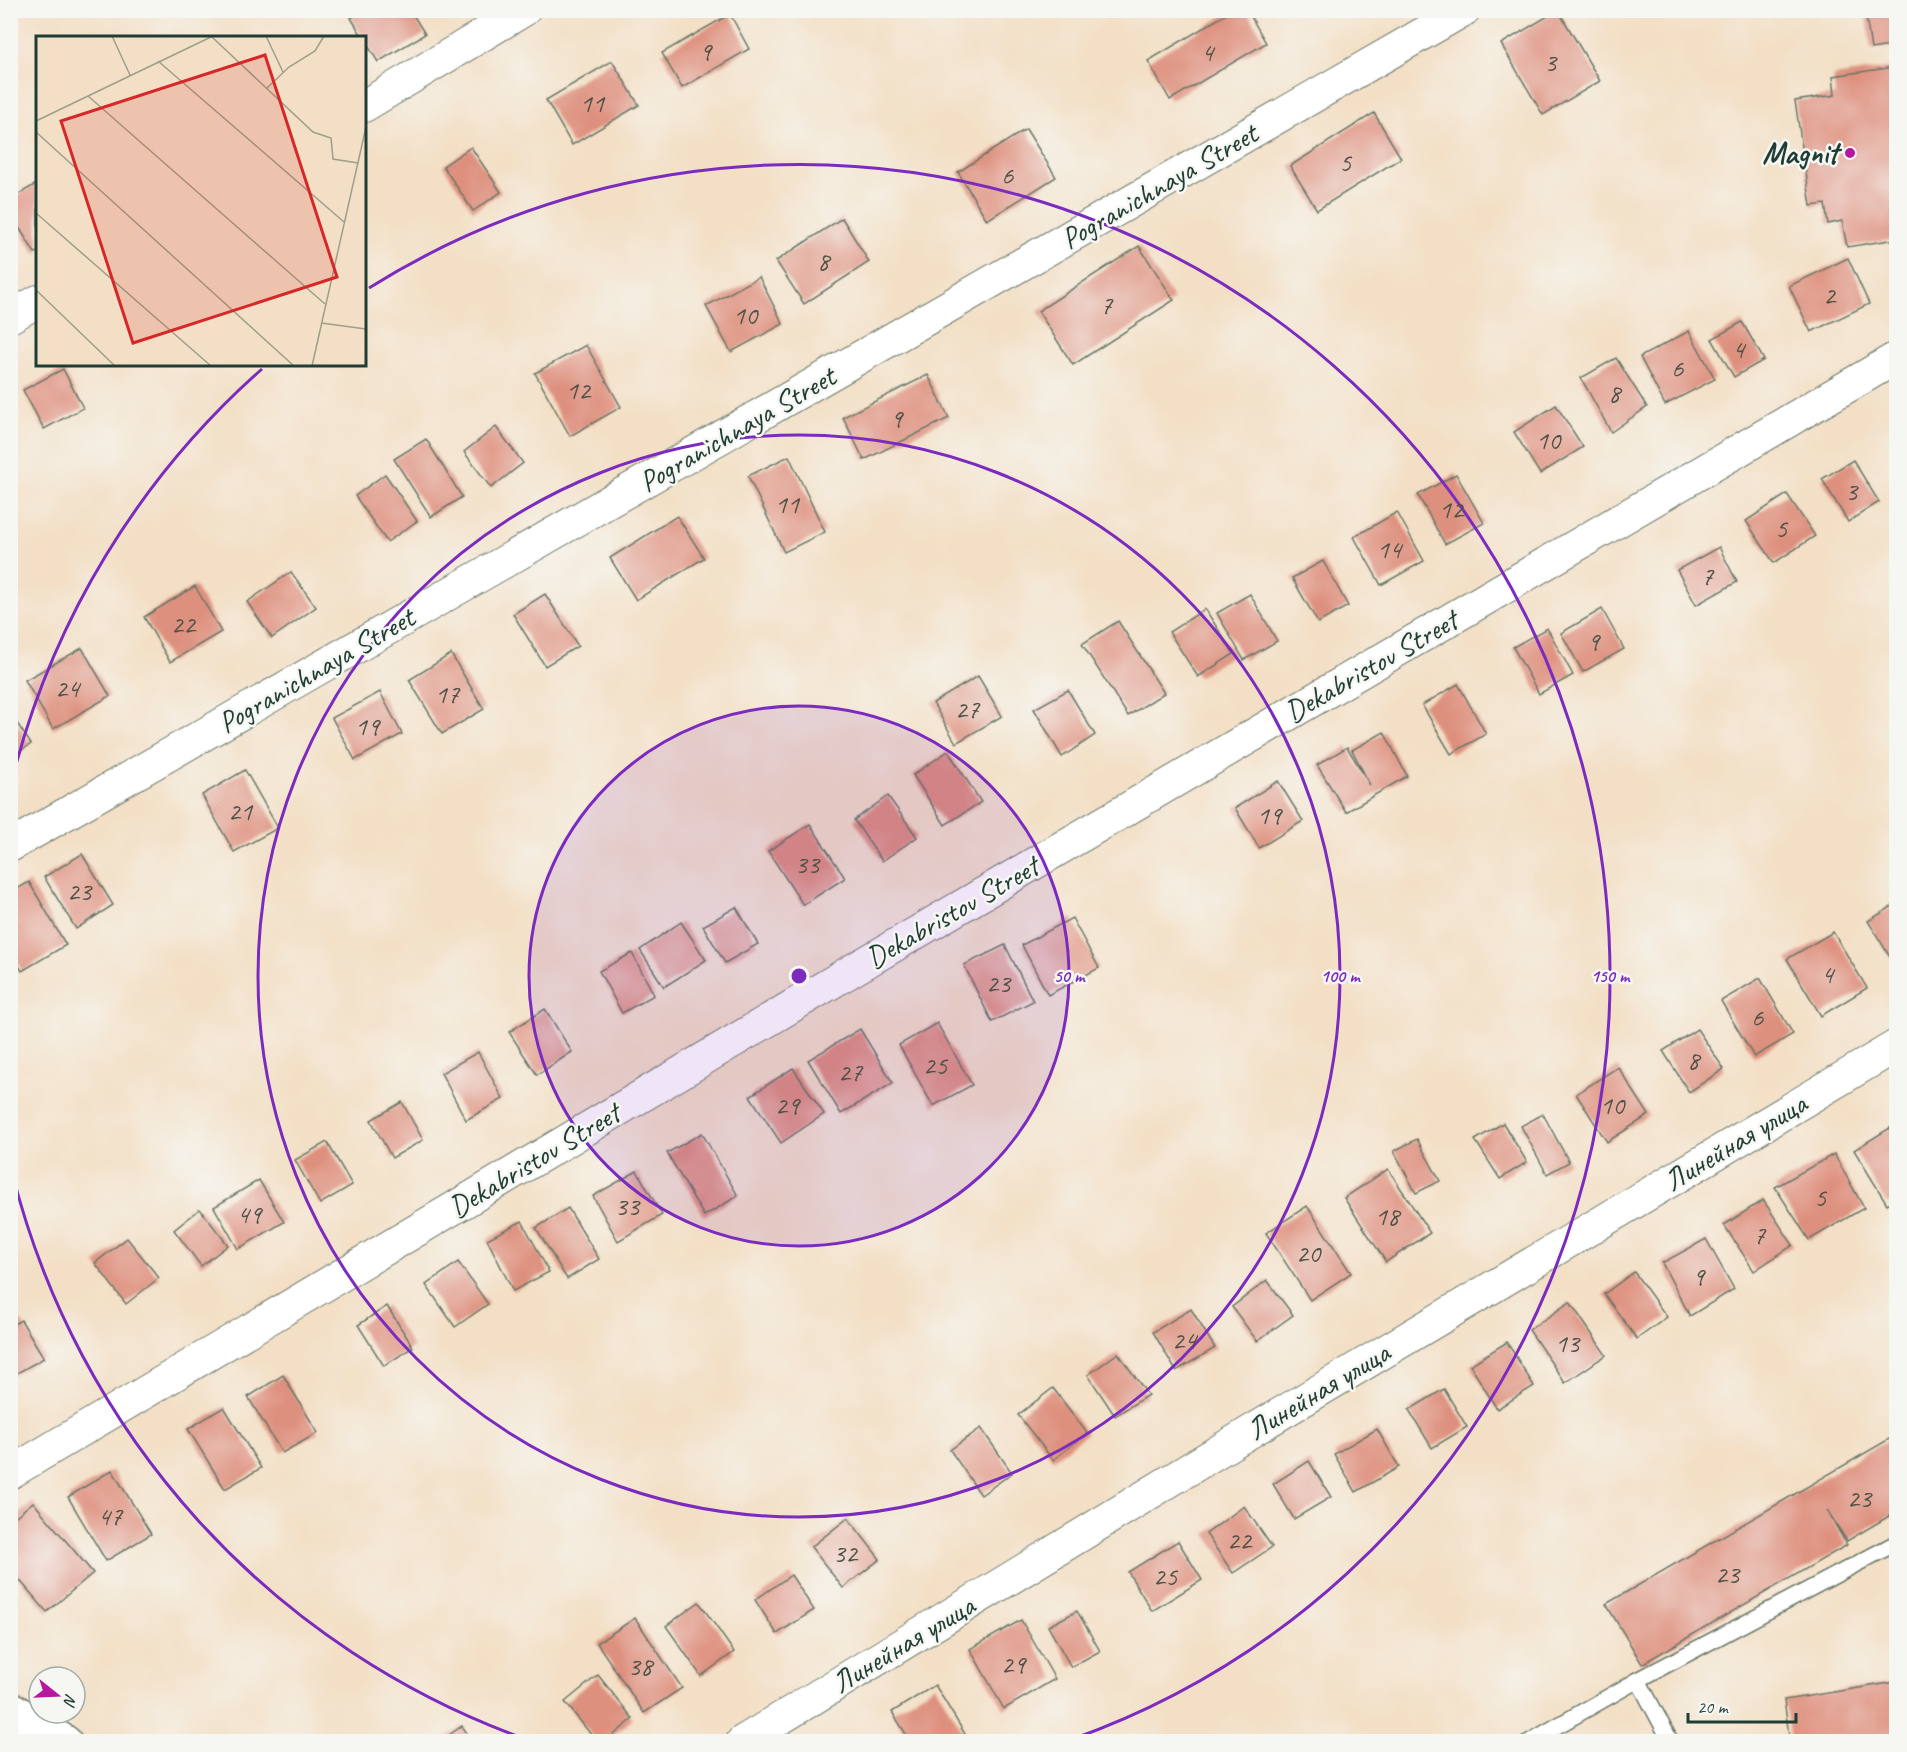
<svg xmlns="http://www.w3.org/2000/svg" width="1907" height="1752" viewBox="0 0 1907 1752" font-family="Caveat,sans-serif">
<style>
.building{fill:#de907e}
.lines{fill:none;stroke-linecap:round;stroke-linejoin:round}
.service-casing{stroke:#697667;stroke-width:18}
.minor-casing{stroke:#697667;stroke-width:34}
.tertiary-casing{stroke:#697667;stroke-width:36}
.service{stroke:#fff;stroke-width:15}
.minor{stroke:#fff;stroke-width:32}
.tertiary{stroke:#fff;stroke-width:33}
.ring{fill:none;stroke:#7b2cbf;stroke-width:3}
.poi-dot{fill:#b5179e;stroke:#f6f6f2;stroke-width:2}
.labels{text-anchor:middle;stroke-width:5;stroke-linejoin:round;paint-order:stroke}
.number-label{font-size:27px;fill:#4f5246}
.poi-label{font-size:30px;font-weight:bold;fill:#1f3d34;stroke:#f6f6f2;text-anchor:end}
.street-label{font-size:30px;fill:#1f3d34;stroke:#f6f6f2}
.inset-road{fill:none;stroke:#9e9e8b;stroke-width:1.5}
.view{fill:#d62828;fill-opacity:0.15;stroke:#d62828;stroke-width:3}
.inset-edge{fill:none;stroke:#1f3d34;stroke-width:3}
.centre{fill:#7b2cbf;stroke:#f6f6f2;stroke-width:3}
.ring-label{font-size:18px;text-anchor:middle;font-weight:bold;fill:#7b2cbf;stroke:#f6f6f2;stroke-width:5;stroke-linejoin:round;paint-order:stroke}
</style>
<rect width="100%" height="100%" fill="#f6f6f2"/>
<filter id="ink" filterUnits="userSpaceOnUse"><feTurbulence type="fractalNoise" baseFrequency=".0167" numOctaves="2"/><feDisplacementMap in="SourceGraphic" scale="12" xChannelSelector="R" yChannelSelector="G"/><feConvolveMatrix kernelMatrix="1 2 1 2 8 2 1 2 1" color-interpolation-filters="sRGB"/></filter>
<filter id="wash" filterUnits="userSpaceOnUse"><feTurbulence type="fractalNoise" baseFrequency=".008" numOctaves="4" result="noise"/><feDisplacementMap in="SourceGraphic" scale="24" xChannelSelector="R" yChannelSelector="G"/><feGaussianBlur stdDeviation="1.35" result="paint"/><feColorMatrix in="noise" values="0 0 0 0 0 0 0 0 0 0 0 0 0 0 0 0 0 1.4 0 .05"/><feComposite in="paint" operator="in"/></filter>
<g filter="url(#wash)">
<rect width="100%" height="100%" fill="#f3dfc5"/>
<g id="blocks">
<g class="building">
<polygon points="364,10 410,10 425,34 378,62 351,18"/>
<polygon points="1233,10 1247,10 1266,43 1170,100 1148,61"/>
<polygon points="1558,10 1600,81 1543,115 1501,44"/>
<polygon points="1865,10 1896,10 1896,45 1871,49"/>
<polygon points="730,14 749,49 682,88 662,53"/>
<polygon points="612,61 639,105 572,145 546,100"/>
<polygon points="1894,67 1896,83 1896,239 1847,247 1842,221 1828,224 1825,204 1811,206 1795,101 1835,95 1833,76"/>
<polygon points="1374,113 1401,158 1317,210 1290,166"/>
<polygon points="1026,129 1056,177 987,220 958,172"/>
<polygon points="471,147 501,192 473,211 443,166"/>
<polygon points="38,183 38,252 35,253 10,213 10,199"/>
<polygon points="842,218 869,262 804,304 776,261"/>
<polygon points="1139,246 1174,300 1073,365 1038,311"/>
<polygon points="1848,258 1869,304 1811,332 1789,286"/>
<polygon points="759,277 783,324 731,352 706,306"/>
<polygon points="1742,322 1764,360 1734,377 1712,339"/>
<polygon points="1689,331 1715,379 1665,405 1640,357"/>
<polygon points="586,345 621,407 570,436 535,373"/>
<polygon points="1616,358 1647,407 1611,432 1581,378"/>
<polygon points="63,369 83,408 44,429 23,390"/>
<polygon points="928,375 949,418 864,460 843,417"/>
<polygon points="1556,405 1583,447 1540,474 1514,432"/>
<polygon points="496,427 523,463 491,488 464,452"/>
<polygon points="426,439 462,497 431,517 394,459"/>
<polygon points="789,456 825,532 784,552 748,476"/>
<polygon points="1853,460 1879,502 1848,522 1822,479"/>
<polygon points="385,474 417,521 387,542 355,496"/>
<polygon points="1456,474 1484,523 1445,544 1418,495"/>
<polygon points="1787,494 1815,536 1774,563 1746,521"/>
<polygon points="1397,512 1424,561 1381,585 1354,537"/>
<polygon points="677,516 704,558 636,600 610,558"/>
<polygon points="1719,547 1737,582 1696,605 1677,570"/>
<polygon points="1323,561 1348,606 1318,623 1292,578"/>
<polygon points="291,572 316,607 272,638 247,602"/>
<polygon points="195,586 221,632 170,662 144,617"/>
<polygon points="545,594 578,646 545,666 513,614"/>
<polygon points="1250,594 1277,641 1244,660 1217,613"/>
<polygon points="1205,609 1234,654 1198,677 1169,632"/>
<polygon points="1602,609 1624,649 1583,672 1561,633"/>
<polygon points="1118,621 1164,693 1128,716 1082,644"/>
<polygon points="1547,628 1573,675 1539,694 1513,647"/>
<polygon points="82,648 110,696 53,729 25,680"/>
<polygon points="451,654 484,709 442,734 409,680"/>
<polygon points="978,676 1002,716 956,743 933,703"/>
<polygon points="1458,684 1486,734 1451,754 1422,705"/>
<polygon points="1068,690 1095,735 1062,757 1034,709"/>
<polygon points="380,692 402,734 355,760 332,718"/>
<polygon points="10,713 31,744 10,758"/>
<polygon points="1384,732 1407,776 1346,812 1317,765 1347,747 1370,785 1352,750"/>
<polygon points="948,751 981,802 945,825 913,775"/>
<polygon points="245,770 278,828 234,852 202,795"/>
<polygon points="1278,781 1303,821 1259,848 1235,808"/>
<polygon points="888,796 917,837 882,861 854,820"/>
<polygon points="810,824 845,878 803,905 768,851"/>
<polygon points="82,854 113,905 76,929 44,877"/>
<polygon points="29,882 66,945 22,971 10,951 10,893"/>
<polygon points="1896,904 1896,960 1893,962 1868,921"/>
<polygon points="736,907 758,944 725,963 703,926"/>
<polygon points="1072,918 1099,968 1048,995 1022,945"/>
<polygon points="681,922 706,960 664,987 640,950"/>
<polygon points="1833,932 1867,988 1821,1016 1787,959"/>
<polygon points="1005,945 1033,1001 992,1022 964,965"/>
<polygon points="632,953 654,995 622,1013 599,971"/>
<polygon points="1760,978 1793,1034 1754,1057 1721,1001"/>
<polygon points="545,1009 572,1052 537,1075 509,1032"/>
<polygon points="937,1023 972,1085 933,1106 899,1045"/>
<polygon points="860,1029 893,1083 841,1114 808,1060"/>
<polygon points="1697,1029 1724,1069 1689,1092 1663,1051"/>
<polygon points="478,1052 503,1099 466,1120 441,1073"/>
<polygon points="1618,1067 1649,1115 1607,1142 1576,1094"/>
<polygon points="793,1068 824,1114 781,1143 750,1096"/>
<polygon points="402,1102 423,1140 392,1158 371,1120"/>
<polygon points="1543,1114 1569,1162 1547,1174 1521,1126"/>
<polygon points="1503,1123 1527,1162 1500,1179 1475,1140"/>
<polygon points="1893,1126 1896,1132 1896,1199 1887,1204 1854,1150"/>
<polygon points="702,1133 738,1196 704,1216 667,1153"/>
<polygon points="1417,1139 1440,1181 1416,1193 1394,1151"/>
<polygon points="327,1142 352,1185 320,1204 295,1160"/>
<polygon points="1834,1154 1864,1208 1809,1240 1775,1187"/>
<polygon points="1388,1169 1430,1233 1386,1262 1344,1198"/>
<polygon points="637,1171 662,1215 618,1241 593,1196"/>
<polygon points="259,1180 284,1222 238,1249 214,1207"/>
<polygon points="1763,1200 1793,1245 1754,1271 1724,1225"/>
<polygon points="1307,1206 1351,1273 1310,1300 1266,1233"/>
<polygon points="568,1208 599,1259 567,1279 536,1228"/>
<polygon points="200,1209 228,1245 201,1266 174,1230"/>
<polygon points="522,1221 549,1272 513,1291 487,1239"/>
<polygon points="127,1238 159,1278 126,1304 95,1263"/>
<polygon points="1706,1239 1734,1289 1690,1316 1662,1263"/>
<polygon points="458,1262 488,1304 455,1327 426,1285"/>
<polygon points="1634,1272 1667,1317 1637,1339 1604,1294"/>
<polygon points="1267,1280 1293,1315 1257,1341 1232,1307"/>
<polygon points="1570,1302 1606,1355 1565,1383 1529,1330"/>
<polygon points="387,1306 413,1347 384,1366 358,1325"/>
<polygon points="1191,1309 1215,1348 1176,1371 1153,1332"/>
<polygon points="21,1320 44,1358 10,1377 10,1326"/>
<polygon points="1507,1342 1534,1386 1497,1409 1470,1365"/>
<polygon points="1118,1353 1148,1395 1115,1416 1088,1375"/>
<polygon points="283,1375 318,1433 282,1453 248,1397"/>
<polygon points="1053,1388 1087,1433 1053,1460 1018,1415"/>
<polygon points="1444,1389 1467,1427 1432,1448 1409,1410"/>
<polygon points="224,1407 261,1468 225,1489 188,1429"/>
<polygon points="981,1428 1012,1473 981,1495 950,1450"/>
<polygon points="1377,1429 1399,1467 1356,1492 1334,1454"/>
<polygon points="1896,1435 1896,1512 1847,1541 1827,1510 1847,1545 1642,1664 1606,1604"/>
<polygon points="1309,1461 1331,1497 1294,1519 1273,1484"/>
<polygon points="112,1470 151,1534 106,1561 68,1497"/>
<polygon points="33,1502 93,1573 47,1612 10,1569 10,1521"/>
<polygon points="1244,1506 1272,1547 1233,1573 1206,1534"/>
<polygon points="848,1518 880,1559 843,1588 811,1547"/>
<polygon points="1178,1541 1202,1580 1152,1611 1128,1572"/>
<polygon points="791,1575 814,1610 777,1634 755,1600"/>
<polygon points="699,1602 734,1652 701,1676 666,1626"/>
<polygon points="1077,1611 1100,1651 1071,1667 1048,1626"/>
<polygon points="635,1618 682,1688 644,1713 597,1643"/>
<polygon points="1021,1620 1055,1679 1004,1709 970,1649"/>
<polygon points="598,1675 633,1719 605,1742 597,1742 565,1702"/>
<polygon points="1896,1682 1896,1742 1790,1742 1784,1700"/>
<polygon points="935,1685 965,1734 953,1742 911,1742 892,1712"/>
<polygon points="462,1726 473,1742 439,1742"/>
</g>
</g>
</g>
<g filter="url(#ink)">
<use href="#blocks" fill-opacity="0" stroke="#697667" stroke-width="1.5"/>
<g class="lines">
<defs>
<g id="service">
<polyline points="1638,1680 1671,1742"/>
<polyline points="1529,1742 1638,1680 1896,1543"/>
</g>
<g id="minor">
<polyline points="364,106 524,10"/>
<polyline points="10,317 38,301"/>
<polyline points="10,846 1464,10"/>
<polyline points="10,1473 851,971 1896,358"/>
<polyline points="742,1742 1250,1432 1896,1046"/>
</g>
<polyline id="tertiary" points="10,1708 65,1742"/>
</defs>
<use href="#service" class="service-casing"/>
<use href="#minor" class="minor-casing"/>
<use href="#tertiary" class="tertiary-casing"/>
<use href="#service" class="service"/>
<use href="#minor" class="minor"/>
<use href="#tertiary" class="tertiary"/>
</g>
</g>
<circle cx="799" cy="976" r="270" fill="#7b2cbf" fill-opacity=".12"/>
<g class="ring">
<circle cx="799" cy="976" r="270"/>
<circle cx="799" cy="976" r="541"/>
<path d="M528 1740A811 811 0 0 1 12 1172M12 780A811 811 0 0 1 262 369M369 288A811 811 0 1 1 1070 1740"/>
</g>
<circle class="poi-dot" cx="1850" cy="153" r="6"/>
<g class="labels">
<g class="number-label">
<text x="705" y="60">9</text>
<text x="1207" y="61">4</text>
<text x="1550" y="71">3</text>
<text x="592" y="112">11</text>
<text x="1345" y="171">5</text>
<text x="1007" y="184">6</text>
<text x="823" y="270">8</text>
<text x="1829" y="304">2</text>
<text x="1106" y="314">7</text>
<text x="745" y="324">10</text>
<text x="1738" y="358">4</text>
<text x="1677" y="377">6</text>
<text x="578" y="399">12</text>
<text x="1614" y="402">8</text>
<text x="896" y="427">9</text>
<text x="1548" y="449">10</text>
<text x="1851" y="500">3</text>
<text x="787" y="513">11</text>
<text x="1451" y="518">12</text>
<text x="1781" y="537">5</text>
<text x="1389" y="558">14</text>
<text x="1707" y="585">7</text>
<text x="183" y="633">22</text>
<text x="1593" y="650">9</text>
<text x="67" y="697">24</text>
<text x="447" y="703">17</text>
<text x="967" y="718">27</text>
<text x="367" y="735">19</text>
<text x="240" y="820">21</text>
<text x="1269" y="824">19</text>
<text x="807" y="873">33</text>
<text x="79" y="900">23</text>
<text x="1827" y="983">4</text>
<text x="998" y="992">23</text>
<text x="1757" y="1026">6</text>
<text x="1693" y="1069">8</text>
<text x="935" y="1074">25</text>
<text x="850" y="1081">27</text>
<text x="787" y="1114">29</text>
<text x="1612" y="1114">10</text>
<text x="1820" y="1206">5</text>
<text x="627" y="1215">33</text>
<text x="249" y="1223">49</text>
<text x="1387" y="1225">18</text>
<text x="1759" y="1244">7</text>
<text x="1308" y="1262">20</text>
<text x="1698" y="1285">9</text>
<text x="1184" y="1349">24</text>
<text x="1567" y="1352">13</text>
<text x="1859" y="1507">23</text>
<text x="110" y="1525">47</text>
<text x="1239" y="1549">22</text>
<text x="845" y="1562">32</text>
<text x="1727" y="1583">23</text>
<text x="1165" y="1585">25</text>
<text x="1013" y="1673">29</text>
<text x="640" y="1675">38</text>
</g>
<g class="poi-label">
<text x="1838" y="163">Magnit</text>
</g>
<g class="street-label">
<text transform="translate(1159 186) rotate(-30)" y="10">Pogranichnaya Street</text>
<text transform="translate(737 429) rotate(-30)" y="10">Pogranichnaya Street</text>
<text transform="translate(1371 666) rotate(-30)" y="10">Dekabristov Street</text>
<text transform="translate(316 670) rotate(-30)" y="10">Pogranichnaya Street</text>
<text transform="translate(952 912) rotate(-30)" y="10">Dekabristov Street</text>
<text transform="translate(1735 1142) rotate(-31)" y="10">Линейная улица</text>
<text transform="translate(534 1160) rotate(-31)" y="10">Dekabristov Street</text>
<text transform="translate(1318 1391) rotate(-31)" y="10">Линейная улица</text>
<text transform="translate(903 1644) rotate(-31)" y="10">Линейная улица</text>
</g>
</g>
<g transform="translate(36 36)">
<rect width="330" height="330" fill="#f3dfc5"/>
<path class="inset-road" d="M76,0L94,39M230,0L247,36M176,1L277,96L295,102L297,123L322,127M122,25L308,186M230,53L253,31L279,15L288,0M52,60L289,268M0,85L177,0M0,96L258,330M0,177L175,330M0,254L79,330M285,287L330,293M276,330L330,91"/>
<path class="view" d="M229,19L301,241L97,307L25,85Z"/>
<rect width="330" height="330" class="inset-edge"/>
</g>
<circle cx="799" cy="976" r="9" class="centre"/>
<g class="ring-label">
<text x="1069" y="982">50 m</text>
<text x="1340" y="982">100 m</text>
<text x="1610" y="982">150 m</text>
</g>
<rect width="1907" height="1752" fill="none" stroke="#f6f6f2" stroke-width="36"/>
<g transform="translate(57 1695) rotate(108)"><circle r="28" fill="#f6f6f2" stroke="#a0aca6" stroke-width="1.5"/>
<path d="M0-4.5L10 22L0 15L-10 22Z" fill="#b5179e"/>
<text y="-9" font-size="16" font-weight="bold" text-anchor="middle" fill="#1f3d34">N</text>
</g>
<path d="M1688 1713v9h108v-9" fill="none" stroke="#1f3d34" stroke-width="3"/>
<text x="1697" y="1713" font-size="18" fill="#1f3d34" stroke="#f6f6f2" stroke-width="4.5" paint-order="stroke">20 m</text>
</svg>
